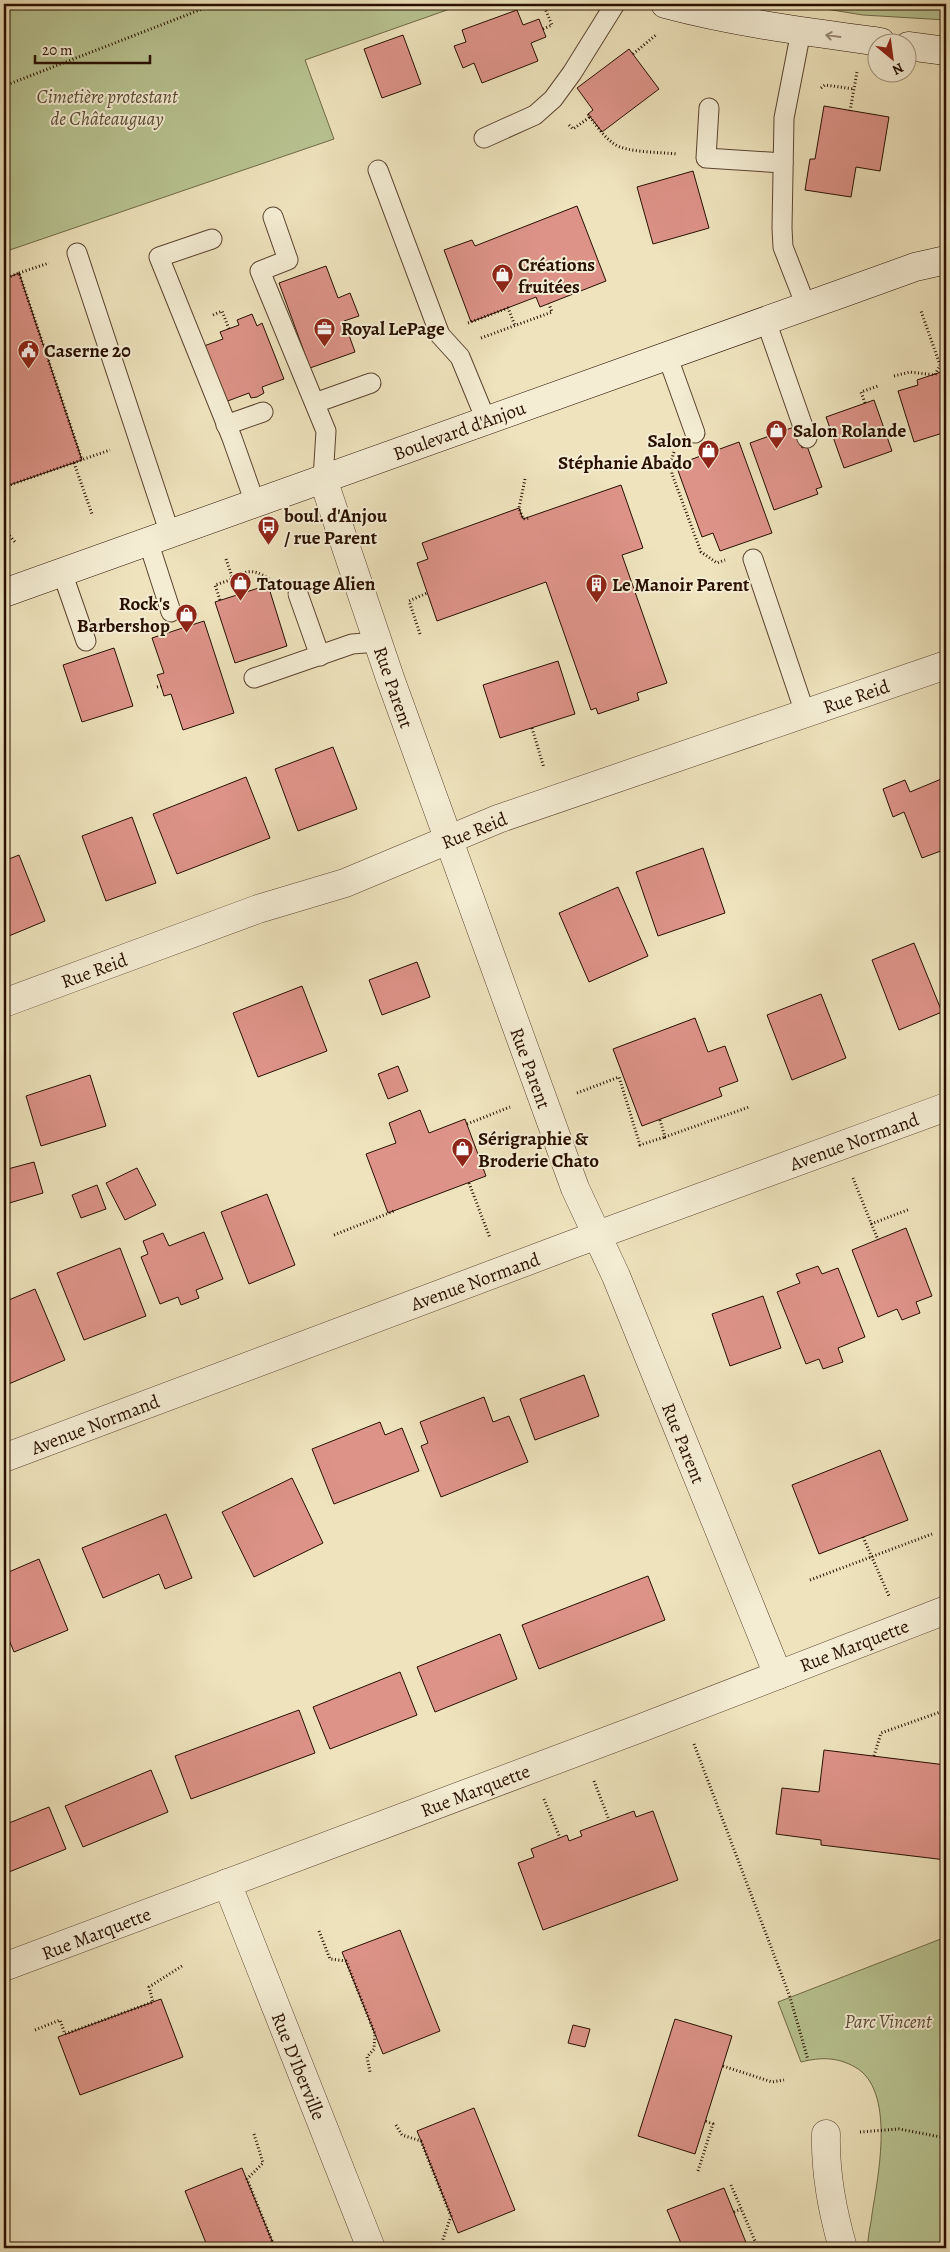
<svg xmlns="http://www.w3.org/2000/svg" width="950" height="2252" viewBox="0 0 950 2252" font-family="Alegreya,serif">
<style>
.green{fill:#b8c492;stroke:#706a49}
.building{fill:#dd9388;stroke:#280f00}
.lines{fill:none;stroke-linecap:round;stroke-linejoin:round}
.lane-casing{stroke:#5a442f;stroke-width:21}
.street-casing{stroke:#5a442f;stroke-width:29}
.secondary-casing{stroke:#280f00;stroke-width:29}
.path{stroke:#280f00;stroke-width:3;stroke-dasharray:1 2.5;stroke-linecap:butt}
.lane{stroke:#f4edd4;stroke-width:19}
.street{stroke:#f4edd4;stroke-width:28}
.secondary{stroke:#f4edd4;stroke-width:28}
.oneway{stroke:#988975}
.labels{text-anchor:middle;stroke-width:4;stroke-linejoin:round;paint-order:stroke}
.park-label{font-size:19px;font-style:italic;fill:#5a4e33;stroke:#f4edd4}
.poi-label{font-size:19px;font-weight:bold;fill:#280f00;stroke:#f4edd4;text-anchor:start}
.street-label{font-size:19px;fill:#280f00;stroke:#f4edd4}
</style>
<rect width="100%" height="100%" fill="#eee3bd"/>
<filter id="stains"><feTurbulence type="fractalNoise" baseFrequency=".004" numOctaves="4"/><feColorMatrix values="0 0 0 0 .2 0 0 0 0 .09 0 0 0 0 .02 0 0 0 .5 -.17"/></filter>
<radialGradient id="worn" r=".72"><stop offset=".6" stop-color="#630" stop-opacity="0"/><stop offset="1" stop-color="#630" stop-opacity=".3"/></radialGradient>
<g class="green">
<polygon points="4,4 464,4 305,60 334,139 4,252"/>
<polygon points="795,4 946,4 946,20 863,15"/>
<path d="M946,1937V2248H868C867,2238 871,2225 872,2214C878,2176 896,2090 855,2067C837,2057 821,2057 801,2062L778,2002Z"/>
</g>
<g class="building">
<polygon points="517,10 523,25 539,19 546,37 531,43 538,61 482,83 474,63 463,68 454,46 466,42 462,30"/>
<polygon points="403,35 421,84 382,98 364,49"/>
<polygon points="629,49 659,89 602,132 588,114 593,110 577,88"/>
<polygon points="824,106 889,117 880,171 856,167 851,197 805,190 810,159 815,159"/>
<polygon points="693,171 709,228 653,244 637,187"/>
<polygon points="577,206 606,281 540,307 536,297 471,322 444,250 472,240 475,246"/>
<polygon points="326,266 338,298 350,293 359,316 344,321 355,352 310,368 279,283"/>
<polygon points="19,273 82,460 4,487 4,279"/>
<polygon points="252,314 257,326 262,323 284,379 262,387 264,393 257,397 251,398 249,393 225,402 204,346 223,339 220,332 239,325 237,320"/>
<polygon points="944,371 946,377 946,432 914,442 898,391 918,385 917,380"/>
<polygon points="874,400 892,451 844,468 826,417"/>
<polygon points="794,427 802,448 807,446 822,487 816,489 818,494 774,510 750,443"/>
<polygon points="739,442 772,533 720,551 713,533 702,537 676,465"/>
<polygon points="621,485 643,548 622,555 667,683 637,693 639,700 598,714 596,708 591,710 546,582 437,621 417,563 428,559 422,543 519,508 523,519"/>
<polygon points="268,585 287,646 235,663 215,602"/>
<polygon points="204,621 234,713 183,730 171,694 164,696 161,686 157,675 164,673 152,638"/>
<polygon points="114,648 133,706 82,722 63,665"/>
<polygon points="558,661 575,714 500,738 483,685"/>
<polygon points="333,747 357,809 298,831 275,769"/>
<polygon points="246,777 270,838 177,874 153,814"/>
<polygon points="946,777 946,849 922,858 904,812 893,817 883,789 905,780 910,792"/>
<polygon points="132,817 156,883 106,901 82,836"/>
<polygon points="703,848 725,913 658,936 636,872"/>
<polygon points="19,855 45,921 4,938 4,861"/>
<polygon points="618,887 648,956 589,982 559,913"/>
<polygon points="914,943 942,1012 899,1030 872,960"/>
<polygon points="417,962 430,997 382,1015 369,980"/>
<polygon points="302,986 327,1051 258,1077 233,1013"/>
<polygon points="821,994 846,1058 792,1080 767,1015"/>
<polygon points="695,1018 708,1052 725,1046 738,1081 719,1088 722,1096 642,1126 613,1049"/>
<polygon points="398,1066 408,1091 388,1099 378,1074"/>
<polygon points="90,1075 106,1126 41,1146 26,1096"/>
<polygon points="420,1110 429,1133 465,1119 486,1176 388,1213 366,1154 396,1143 389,1123"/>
<polygon points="34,1162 43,1193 6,1204 4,1196 4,1170"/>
<polygon points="137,1168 156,1205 125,1220 106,1183"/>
<polygon points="97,1185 106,1209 81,1218 72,1195"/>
<polygon points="267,1194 295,1265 249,1284 221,1212"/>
<polygon points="906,1228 932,1296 916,1302 920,1313 902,1320 897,1309 878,1317 852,1250"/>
<polygon points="204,1232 223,1279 196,1290 199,1298 181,1305 178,1297 160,1304 141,1257 148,1254 143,1241 163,1233 169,1246"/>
<polygon points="120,1248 146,1316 84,1340 57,1273"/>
<polygon points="818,1266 822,1274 838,1268 865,1337 838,1348 843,1362 823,1369 819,1359 806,1364 777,1292 800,1283 796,1274"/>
<polygon points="35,1289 65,1360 4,1386 4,1302"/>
<polygon points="763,1296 781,1348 730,1366 712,1314"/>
<polygon points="584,1375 599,1416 535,1440 520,1399"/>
<polygon points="484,1397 493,1422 509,1416 528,1462 441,1497 421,1446 428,1443 420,1422"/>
<polygon points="380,1422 385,1435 402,1428 419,1471 334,1504 312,1449"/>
<polygon points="880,1450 908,1520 819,1554 792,1485"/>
<polygon points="292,1478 323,1543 254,1577 222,1512"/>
<polygon points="166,1514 192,1578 165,1589 159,1574 103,1598 82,1548"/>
<polygon points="39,1559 68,1630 14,1652 4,1628 4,1574"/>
<polygon points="648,1576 665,1620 539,1669 522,1625"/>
<polygon points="500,1634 517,1679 435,1712 417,1667"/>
<polygon points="400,1672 417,1715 330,1749 313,1707"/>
<polygon points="299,1710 315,1753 191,1799 175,1756"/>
<polygon points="824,1750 946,1765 946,1860 821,1845 821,1840 776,1834 782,1788 819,1792"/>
<polygon points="151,1770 168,1812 83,1847 65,1806"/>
<polygon points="49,1807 66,1849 4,1874 4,1825"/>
<polygon points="634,1811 636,1817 653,1811 678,1880 543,1930 518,1863 534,1857 531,1849 567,1835 569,1841 582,1836 580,1831"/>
<polygon points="400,1930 440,2031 383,2054 342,1952"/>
<polygon points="161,1999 183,2057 80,2095 58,2037"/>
<polygon points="675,2019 732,2036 695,2154 638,2136"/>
<polygon points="573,2025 590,2029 585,2047 568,2043"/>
<polygon points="474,2108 515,2210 458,2233 417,2131"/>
<polygon points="242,2168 275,2248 208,2248 185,2191"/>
<polygon points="724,2188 747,2245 739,2248 683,2248 667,2210"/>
</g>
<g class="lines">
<defs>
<g id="lane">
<polyline points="801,31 784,118 782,228 783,247 806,306"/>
<polyline points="709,108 706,158 783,163"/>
<polyline points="484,138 535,115 553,99 572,73 615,4"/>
<polyline points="378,170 440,335 460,357 486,420"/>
<polyline points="273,217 288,260 260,271 326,431 323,479"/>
<polyline points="212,239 159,257 232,438 255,503"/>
<polyline points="77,253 170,534"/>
<polyline points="766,321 807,438"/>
<polyline points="667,355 695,433"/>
<polyline points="315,403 371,383"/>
<polyline points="226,425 263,412"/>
<polyline points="148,541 171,612"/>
<polyline points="753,559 805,713"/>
<polyline points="62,572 86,641"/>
<polyline points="298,594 320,656"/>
<polyline points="254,678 352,644 378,642"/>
</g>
<g id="street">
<polyline points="323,479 390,678 575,1188 616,1276 778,1675"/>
<polyline points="4,1003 258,909 345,883 498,819 946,665"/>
<polyline points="4,1458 573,1244 946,1107"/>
<polyline points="227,1883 371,2248"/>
<polyline points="4,1967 641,1728 946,1610"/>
<path d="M826,2134C825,2174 832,2210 843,2248"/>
</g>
<g id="secondary">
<path d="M665,4C736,23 808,32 881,42"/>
<polyline points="908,46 946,51"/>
<polyline points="4,593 843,293 915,267 946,260"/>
</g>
</defs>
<use href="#lane" class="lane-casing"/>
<use href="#street" class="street-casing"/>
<use href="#secondary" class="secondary-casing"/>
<g class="path">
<polyline points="543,29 552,25 543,4"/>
<polyline points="633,54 656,35"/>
<polyline points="4,86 215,4"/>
<polyline points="821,88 825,85 854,89"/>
<polyline points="850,111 857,72"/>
<path d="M588,114C595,124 603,136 614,144C628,153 660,152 677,154"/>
<polyline points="569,125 573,129 590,117"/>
<polyline points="19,273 49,263"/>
<polyline points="4,279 19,273 82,460"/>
<polyline points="213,315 222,311 229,329"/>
<polyline points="468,323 508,308 515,326"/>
<polyline points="481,338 552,312 549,304"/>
<polyline points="894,376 910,372 935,375 940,365 921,311"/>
<polyline points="865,403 861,392 878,386"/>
<polyline points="674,452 671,462 672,474 701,552 717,563 725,560"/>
<polyline points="74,463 92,514"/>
<polyline points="525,479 519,508 523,519 529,518"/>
<polyline points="4,487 110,450"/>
<polyline points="4,523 8,534 15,542"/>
<polyline points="226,559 238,594"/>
<path d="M232,577C251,569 256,570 272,581"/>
<polyline points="220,600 215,585 233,579"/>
<polyline points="420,634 409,601 427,593"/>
<polyline points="157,687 161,686"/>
<polyline points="532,728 544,768"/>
<polyline points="577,1093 619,1077 640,1145 665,1137"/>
<polyline points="660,1120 665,1137 749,1107"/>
<polyline points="467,1124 510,1107"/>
<polyline points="853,1178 878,1240"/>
<polyline points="469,1183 490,1238"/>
<polyline points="871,1224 910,1209"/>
<polyline points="334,1235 394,1211"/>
<polyline points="863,1537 889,1596"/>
<polyline points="810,1580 932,1534"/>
<polyline points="694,1744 790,1997 808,2060"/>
<polyline points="874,1756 881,1733 946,1710"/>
<polyline points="594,1781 609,1820"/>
<polyline points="544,1799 560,1838"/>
<polyline points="319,1931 330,1959 346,1961 375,2034 374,2049 367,2057 370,2072"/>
<polyline points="35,2030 60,2020 65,2034 153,2002 149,1987 182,1966"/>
<polyline points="723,2066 772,2082 784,2080"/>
<polyline points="396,2125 402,2135 421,2141 451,2216 440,2248"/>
<polyline points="860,2132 899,2129 946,2138"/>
<polyline points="254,2134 263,2163 247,2179 275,2248"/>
<polyline points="698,2171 713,2124 705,2121"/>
<polyline points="731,2185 758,2248"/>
<polyline points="734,2212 741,2209"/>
</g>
<use href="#lane" class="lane"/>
<use href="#street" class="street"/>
<use href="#secondary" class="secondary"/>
</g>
<defs><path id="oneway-shaft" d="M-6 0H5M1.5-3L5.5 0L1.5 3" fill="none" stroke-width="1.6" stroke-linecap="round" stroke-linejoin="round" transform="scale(1.25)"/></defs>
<use class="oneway" href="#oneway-shaft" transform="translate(833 36) rotate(-172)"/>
<defs>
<symbol id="shop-pin" viewBox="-11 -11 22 30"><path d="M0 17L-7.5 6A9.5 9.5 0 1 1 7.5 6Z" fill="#8f2418" stroke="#f4edd4"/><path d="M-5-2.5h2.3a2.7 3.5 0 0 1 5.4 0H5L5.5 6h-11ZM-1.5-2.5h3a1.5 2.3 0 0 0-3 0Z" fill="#fff"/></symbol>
<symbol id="office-pin" viewBox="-11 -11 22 30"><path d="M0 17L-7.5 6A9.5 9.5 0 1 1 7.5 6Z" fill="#8f2418" stroke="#f4edd4"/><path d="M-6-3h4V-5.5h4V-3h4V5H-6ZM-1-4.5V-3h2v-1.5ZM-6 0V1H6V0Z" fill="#fff"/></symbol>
<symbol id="civic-pin" viewBox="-11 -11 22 30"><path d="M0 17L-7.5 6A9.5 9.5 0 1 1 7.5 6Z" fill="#8f2418" stroke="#f4edd4"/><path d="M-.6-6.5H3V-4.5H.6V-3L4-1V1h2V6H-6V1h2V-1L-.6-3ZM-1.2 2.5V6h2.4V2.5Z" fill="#fff"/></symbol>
<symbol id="bus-pin" viewBox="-11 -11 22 30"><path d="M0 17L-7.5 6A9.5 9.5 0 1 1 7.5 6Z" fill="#8f2418" stroke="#f4edd4"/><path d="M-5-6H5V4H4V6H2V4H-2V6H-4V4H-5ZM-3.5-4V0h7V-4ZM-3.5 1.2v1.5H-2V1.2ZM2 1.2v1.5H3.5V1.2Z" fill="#fff"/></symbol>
<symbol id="building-pin" viewBox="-11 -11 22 30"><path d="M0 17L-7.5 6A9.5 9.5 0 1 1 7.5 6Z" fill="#8f2418" stroke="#f4edd4"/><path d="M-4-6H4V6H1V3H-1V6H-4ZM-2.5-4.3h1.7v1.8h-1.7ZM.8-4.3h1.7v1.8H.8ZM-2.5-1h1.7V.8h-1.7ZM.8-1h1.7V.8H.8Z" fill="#fff"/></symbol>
</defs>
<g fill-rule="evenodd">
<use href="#shop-pin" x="490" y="262" width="25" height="34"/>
<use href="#office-pin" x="312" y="316" width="25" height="34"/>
<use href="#civic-pin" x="16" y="338" width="25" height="34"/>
<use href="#shop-pin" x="764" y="418" width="25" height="34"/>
<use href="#shop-pin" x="696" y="438" width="25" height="34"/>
<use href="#bus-pin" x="256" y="514" width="25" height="34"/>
<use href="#shop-pin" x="228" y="570" width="25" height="34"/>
<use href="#building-pin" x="584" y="572" width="25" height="34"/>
<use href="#shop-pin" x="174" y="602" width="25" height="34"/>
<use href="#shop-pin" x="450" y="1136" width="25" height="34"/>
</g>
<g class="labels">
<g class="park-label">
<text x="107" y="103">Cimetière protestant<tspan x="107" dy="22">de Châteauguay</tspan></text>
<text x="888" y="2028">Parc Vincent</text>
</g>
<g class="poi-label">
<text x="518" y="271">Créations<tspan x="518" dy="22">fruitées</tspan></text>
<text x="341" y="335">Royal LePage</text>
<text x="44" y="357">Caserne 20</text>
<text x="793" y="437">Salon Rolande</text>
<text x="692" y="447" text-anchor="end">Salon<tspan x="692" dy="22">Stéphanie Abado</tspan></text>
<text x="284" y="522">boul. d'Anjou<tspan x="284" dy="22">/ rue Parent</tspan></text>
<text x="257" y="590">Tatouage Alien</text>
<text x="612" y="591">Le Manoir Parent</text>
<text x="170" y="610" text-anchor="end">Rock's<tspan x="170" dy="22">Barbershop</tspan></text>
<text x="478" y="1145">Sérigraphie &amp;<tspan x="478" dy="22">Broderie Chato</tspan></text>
</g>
<g class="street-label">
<text transform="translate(459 430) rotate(-20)" y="7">Boulevard d'Anjou</text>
<text transform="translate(394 687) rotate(71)" y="7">Rue Parent</text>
<text transform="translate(856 696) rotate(-19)" y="7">Rue Reid</text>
<text transform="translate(474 830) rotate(-22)" y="7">Rue Reid</text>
<text transform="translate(94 970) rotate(-20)" y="7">Rue Reid</text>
<text transform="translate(531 1068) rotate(70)" y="7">Rue Parent</text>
<text transform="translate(854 1141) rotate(-20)" y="7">Avenue Normand</text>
<text transform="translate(475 1281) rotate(-20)" y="7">Avenue Normand</text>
<text transform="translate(95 1424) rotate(-21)" y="7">Avenue Normand</text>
<text transform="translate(684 1443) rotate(68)" y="7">Rue Parent</text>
<text transform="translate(854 1645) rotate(-21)" y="7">Rue Marquette</text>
<text transform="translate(475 1790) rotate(-21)" y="7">Rue Marquette</text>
<text transform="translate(96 1933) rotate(-21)" y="7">Rue Marquette</text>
<text transform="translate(299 2066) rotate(68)" y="7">Rue D'Iberville</text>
</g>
</g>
<rect width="950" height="2252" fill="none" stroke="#eee3bd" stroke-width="20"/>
<rect x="5" y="5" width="940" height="2242" fill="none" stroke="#280f00" stroke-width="2.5"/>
<rect x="10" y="10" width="930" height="2232" fill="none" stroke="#280f00"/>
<g transform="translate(892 58) rotate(151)"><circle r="24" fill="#f4edd4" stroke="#a2947f"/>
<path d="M0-4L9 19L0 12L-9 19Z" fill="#8f2418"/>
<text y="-8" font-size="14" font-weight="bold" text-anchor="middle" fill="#280f00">N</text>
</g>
<path d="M35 55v8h115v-8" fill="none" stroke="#280f00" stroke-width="2.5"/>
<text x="42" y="55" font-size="15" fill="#280f00" stroke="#f4edd4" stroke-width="4" paint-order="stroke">20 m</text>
<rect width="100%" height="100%" filter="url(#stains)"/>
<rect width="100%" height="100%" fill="url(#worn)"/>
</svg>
